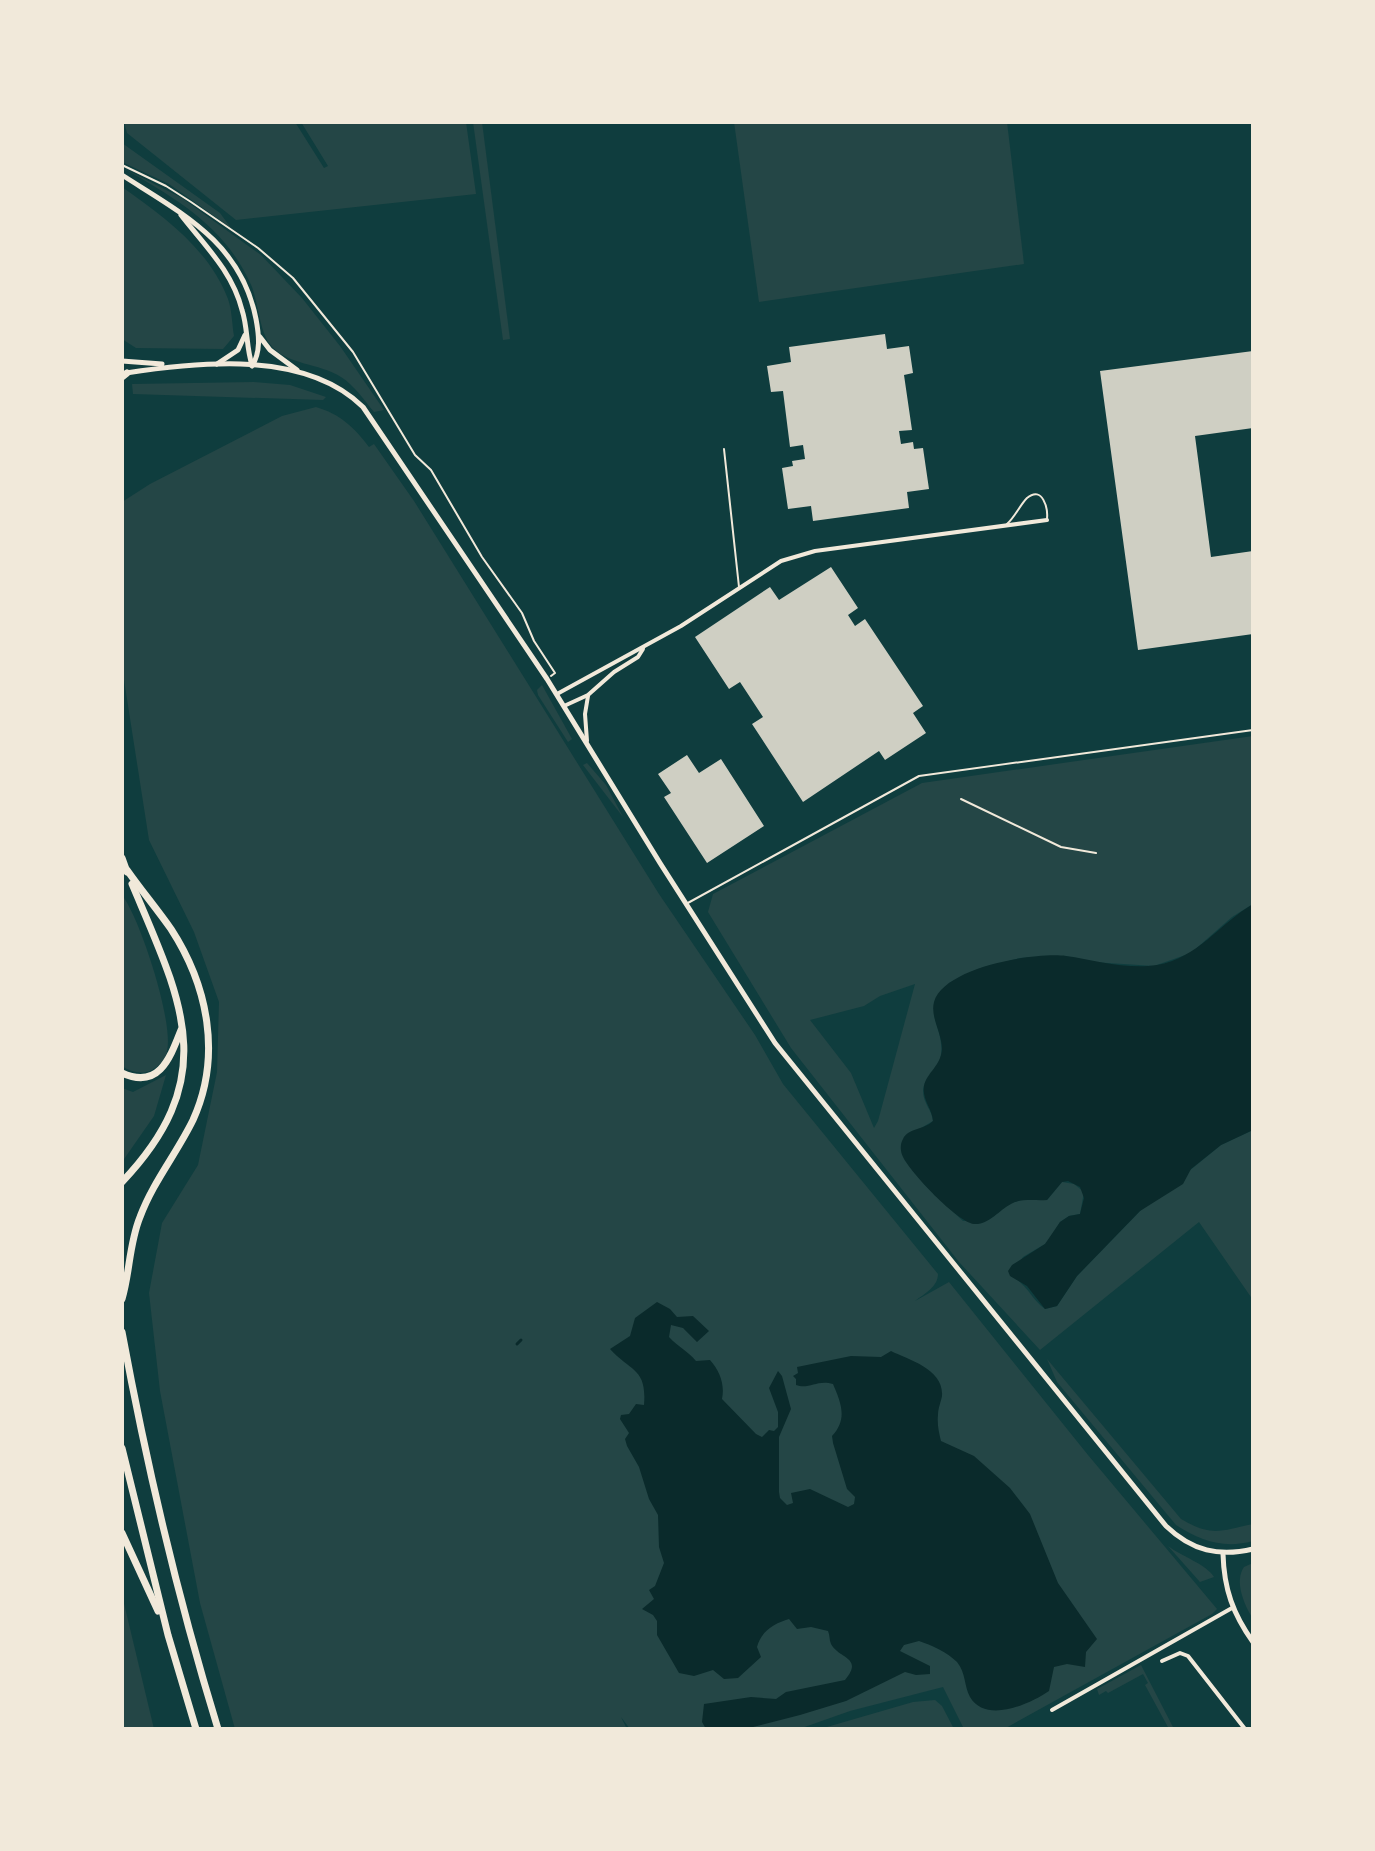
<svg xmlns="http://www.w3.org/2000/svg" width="1375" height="1851" viewBox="0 0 1375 1851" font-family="'Space Grotesk',sans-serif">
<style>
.green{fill:#244646;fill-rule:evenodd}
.water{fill:#0a2a2b}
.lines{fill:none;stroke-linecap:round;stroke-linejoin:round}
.stream{stroke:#0a2a2b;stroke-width:3}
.building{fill:#cfcfc3}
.path{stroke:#f1e9da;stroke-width:2}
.service{stroke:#f1e9da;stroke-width:2}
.minor{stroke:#f1e9da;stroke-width:4}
.tertiary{stroke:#f1e9da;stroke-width:5}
.secondary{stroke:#f1e9da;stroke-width:5}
.motorway{stroke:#f1e9da;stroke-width:7}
</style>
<rect width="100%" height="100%" fill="#0f3d3e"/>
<g class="green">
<polygon points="124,122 295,122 324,168 328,166 301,122 466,122 476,194 236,220 127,133"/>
<polygon points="473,122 482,122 510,339 503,340"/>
<polygon points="734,122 1007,122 1024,264 759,302"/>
<polygon points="122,143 220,213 231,228 169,184 122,162"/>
<path d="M125,169L182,198L261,255L302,298L340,346L384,410L374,412C364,400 354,385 341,377C320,363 285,365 270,344C260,332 258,303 252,287C226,227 178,200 125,169Z"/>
<path d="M122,187C163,216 209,249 228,299C232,310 232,324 234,336L223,349L136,348L122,339Z"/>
<polygon points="254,382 290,385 326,397 323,400 133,394 132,384"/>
<path d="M316,407C340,414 354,427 369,447L374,444L414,501L659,894L755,1035L783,1084L938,1274C938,1287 924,1294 915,1301L949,1282L1088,1455L1212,1603L1217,1609L1212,1614L1004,1729H964L943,1687L850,1711L799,1729H630L621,1717L627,1729H235L200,1603L160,1391L149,1293L162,1223L198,1165L217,1072L219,1002L194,932L149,840L122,667V502L150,484L282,416Z"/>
<polygon points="542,685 572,739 568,742 538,695 537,690"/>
<path d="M1253,736V904L1232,917L1191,953L1154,966L1092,962L1065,956L1020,958L981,968L949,983L934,1015C938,1031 946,1048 938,1064C933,1075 924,1078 923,1091C923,1103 932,1110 933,1121L916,1131L908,1164L925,1185L963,1221L988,1220L1011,1203L1021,1200H1047L1062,1182L1074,1184L1084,1192L1080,1214L1069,1216L1060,1222L1053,1235L1045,1244L1023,1257L1011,1276C1028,1285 1031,1299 1045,1309L1057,1306L1077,1276L1140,1211L1221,1145L1253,1130V1300L1199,1222L1040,1350L959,1262L791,1048L708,912L713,894L922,783ZM915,984L878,1121L874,1128L851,1073L810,1020L864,1006L880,996Z"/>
<polygon points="587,763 606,785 623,817 583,765"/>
<path d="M122,895C140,918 174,1022 167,1051C166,1059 159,1066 152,1070C141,1075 131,1072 122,1066Z"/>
<polygon points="166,1075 154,1116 122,1162 122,1088 133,1092"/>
<path d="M1047,1359L1181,1519C1212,1537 1220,1531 1253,1524V1541C1224,1549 1201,1541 1176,1525L1057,1382Z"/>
<path d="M1168,1546C1181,1556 1206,1564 1214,1577L1200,1582Z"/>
<path d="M1253,1563V1619C1244,1605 1234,1581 1244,1567Z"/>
<polygon points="122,1595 154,1729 122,1729"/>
<polygon points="1141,1665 1174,1729 1169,1729 1145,1685 1148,1683 1143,1674 1108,1693 1106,1691 1099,1695 1097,1689"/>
<polygon points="935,1700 942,1706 954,1729 820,1729 913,1702"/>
</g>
<g class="water">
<path d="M1253,904V1130L1221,1145L1191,1169L1183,1184L1140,1211L1077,1276L1057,1306L1045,1309L1027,1286L1010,1276L1008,1271L1012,1265L1045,1244L1060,1222L1069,1216L1080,1214L1084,1198L1080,1187L1068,1181L1062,1182L1047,1200C1036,1201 1021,1198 1011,1204C999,1210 989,1225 974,1224C957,1222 910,1172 903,1157C900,1151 900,1144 903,1139C908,1128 924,1130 933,1121C932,1108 922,1100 924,1086C927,1072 941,1066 942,1049C942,1033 930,1017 934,1002C944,967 1035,952 1066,956C1095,960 1127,970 1157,965C1198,958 1219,924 1253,904Z"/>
<path d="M657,1302L670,1309L677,1317L693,1316L709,1331L697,1342L683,1328L671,1325L669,1337C678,1347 688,1351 696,1361L710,1360C720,1371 725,1385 722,1399L756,1434L762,1437L769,1430L774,1431L778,1427V1412L769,1388L778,1371L782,1376L791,1409L779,1437V1492L780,1498L787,1505L793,1503L791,1493L810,1489L848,1507L854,1504L855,1497L847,1489L833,1443L832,1436C848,1419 841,1403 833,1384C817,1379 809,1390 796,1385V1379L793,1376L798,1373L797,1367L851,1356L881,1357L891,1351C909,1360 944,1369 942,1396C941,1402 938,1408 938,1415C937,1424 939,1433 941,1441L974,1456L1010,1488L1030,1514L1058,1583L1097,1639L1086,1652L1085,1667L1067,1664L1054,1667L1049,1691C1030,1704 986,1724 970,1697C964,1686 966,1673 957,1662C947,1652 931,1645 919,1641L904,1645L900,1651L930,1666V1674L916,1675L905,1672L846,1701L800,1715L745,1729H706L702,1722L704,1704L751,1697L776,1699L786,1692L845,1680C864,1657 839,1659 831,1644C829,1640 830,1635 828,1631L811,1627L797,1629L789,1619C775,1623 761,1631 757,1647L761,1657L738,1678L724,1679L713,1670L694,1676L679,1673L657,1635V1621L653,1615L642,1609L654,1599L649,1590L655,1586L664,1563L659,1547L658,1515L649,1499L639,1467L627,1446L625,1439L629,1433L620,1419L621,1415L629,1414L636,1404L644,1405C647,1368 631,1372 610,1349L630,1336L635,1318Z"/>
</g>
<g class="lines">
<polyline class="stream" points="517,1344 521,1340"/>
</g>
<g class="building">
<polygon points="885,334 887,349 909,346 913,373 904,375 912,430 899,431 901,444 913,442 914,449 923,448 929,489 907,492 909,508 813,521 811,506 788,509 782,468 793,466 792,461 805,459 803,445 790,447 783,391 771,392 767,366 791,362 789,347"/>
<polygon points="1253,351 1253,428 1195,436 1211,557 1253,551 1253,634 1138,650 1100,371"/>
<polygon points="831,567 858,608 848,615 855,626 865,619 923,706 913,713 926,733 885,760 879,751 803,802 752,724 763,717 740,682 729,689 695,637 770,587 779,600"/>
<polygon points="687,755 699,773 721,759 764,826 707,863 664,797 671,793 658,774"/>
</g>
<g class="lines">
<g class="path">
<polyline points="122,165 166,186 191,202 258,248 293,278 353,352 415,455 431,470 482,557 522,613 534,641 555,673 551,676"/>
<polyline points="961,799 1061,847 1096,853"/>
</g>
<g class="service">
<polyline points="724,449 739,587"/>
<path d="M1007,524C1015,517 1020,505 1027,498C1043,485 1048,509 1047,519"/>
<polyline points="686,904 919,776 1253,730"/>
</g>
<g class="minor">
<polyline points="557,694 681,626 781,561 815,551 1047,520"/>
<polyline points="564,706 588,695 614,672 638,657 643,649"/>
<polyline points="587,741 585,714 588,696"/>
<polyline points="1162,1661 1180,1653 1188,1656 1245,1729"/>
<polyline points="1052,1710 1232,1608"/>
</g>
<g class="tertiary">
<path d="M122,175C181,213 241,242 256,319C259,335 261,352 252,366"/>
<path d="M181,215C205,246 232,271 242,310C248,328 246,347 252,365"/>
<polyline points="260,337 270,350 297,370"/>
<polyline points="217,364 238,350 245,335"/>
<path d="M1223,1554C1224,1589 1233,1614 1253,1642"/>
</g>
<g class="secondary">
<polyline points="122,361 162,364"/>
<path d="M126,373C200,362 305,350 363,407L547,679L660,863L775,1043L1166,1526C1192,1551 1219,1557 1253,1549"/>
</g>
<g class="motorway">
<polyline points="122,377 127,373"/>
<polyline points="122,858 127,872"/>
<path d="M122,1073C159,1090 170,1058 181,1030"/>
<path d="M122,1182C223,1076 181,1000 132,884"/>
<path d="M122,1299C130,1272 129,1244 140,1217C153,1182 177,1153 193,1120C222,1056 208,986 171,929C157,909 141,890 127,870"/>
<path d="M122,1332C147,1467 178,1599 218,1729"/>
<polyline points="122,1448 168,1635 196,1729"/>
<polyline points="122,1533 158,1611"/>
</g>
</g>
<rect width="1375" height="1851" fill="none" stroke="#f1e9da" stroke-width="248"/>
</svg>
